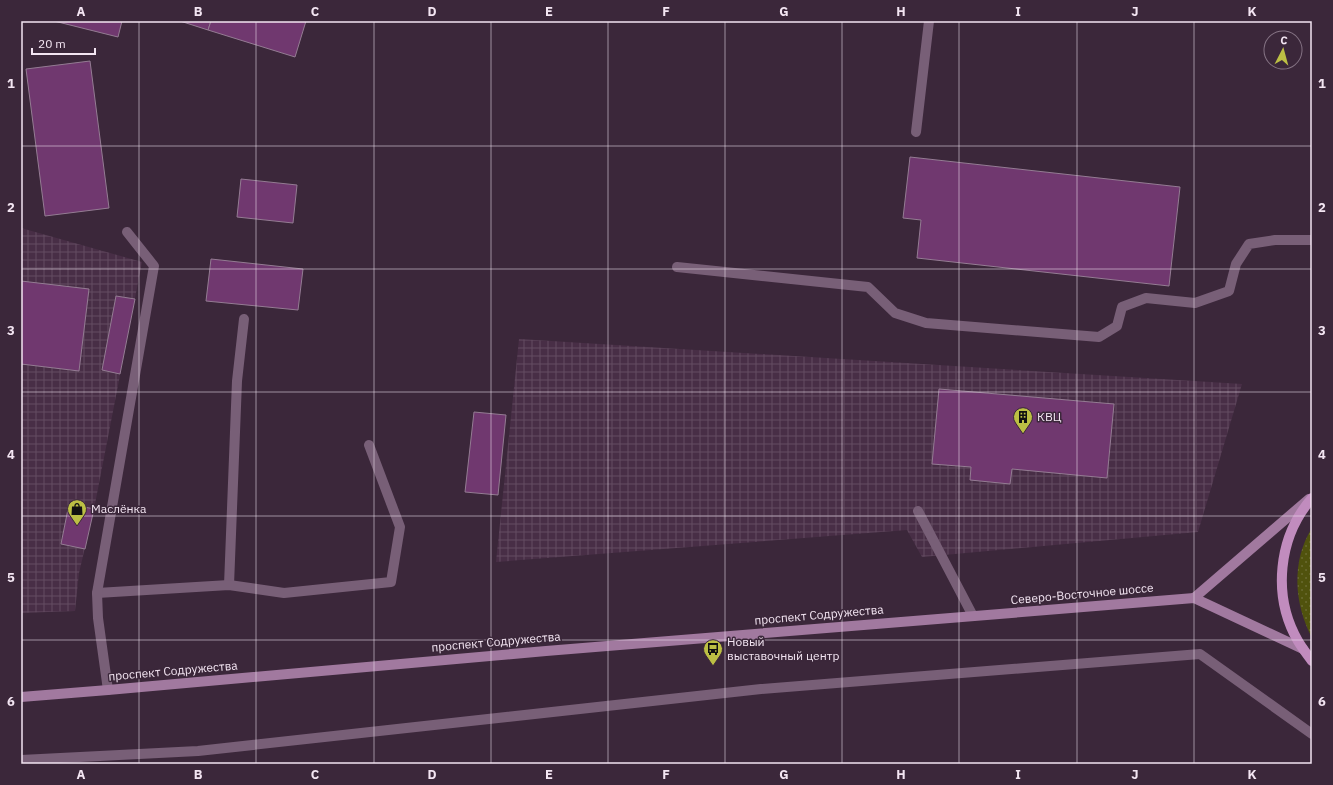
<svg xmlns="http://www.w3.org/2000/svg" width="1333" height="785" viewBox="0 0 1333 785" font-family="'IBM Plex Sans',sans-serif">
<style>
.industrial{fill:url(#industrial-grid)}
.grass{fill:url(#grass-dots)}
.building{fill:#70386f;stroke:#947c93}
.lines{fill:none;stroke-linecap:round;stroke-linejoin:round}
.lane{stroke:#785f77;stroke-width:10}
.street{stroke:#785f77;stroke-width:10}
.secondary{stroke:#a1799f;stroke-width:10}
.primary{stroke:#c18cbe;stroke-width:10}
.grid{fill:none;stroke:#f3e5f2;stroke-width:1;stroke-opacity:0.55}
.labels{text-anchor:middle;stroke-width:3;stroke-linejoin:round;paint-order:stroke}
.poi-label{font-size:12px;fill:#f3e5f2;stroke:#3b273a;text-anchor:start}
.street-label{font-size:12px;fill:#f3e5f2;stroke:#3b273a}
.neatline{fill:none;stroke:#f3e5f2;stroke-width:1.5}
.grid-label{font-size:13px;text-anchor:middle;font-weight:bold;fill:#f3e5f2}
</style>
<defs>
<pattern id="industrial-grid" width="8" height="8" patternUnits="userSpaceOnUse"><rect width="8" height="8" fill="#482e46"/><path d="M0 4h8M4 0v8" fill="none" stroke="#634c61"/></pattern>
<pattern id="grass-dots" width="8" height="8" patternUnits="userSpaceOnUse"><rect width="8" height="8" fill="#50520d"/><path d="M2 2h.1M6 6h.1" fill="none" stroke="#6a6b31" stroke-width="1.8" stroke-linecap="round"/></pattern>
</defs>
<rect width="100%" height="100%" fill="#3b273a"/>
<g class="industrial">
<polygon points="21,228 142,262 94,509 79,573 75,611 21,613"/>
<polygon points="519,339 1242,384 1198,532 922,557 907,530 496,562"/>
</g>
<path class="grass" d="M1312,528V638C1294,604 1291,561 1312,528Z"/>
<g class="building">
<polygon points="54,21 122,21 118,37"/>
<polygon points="180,21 211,21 208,30"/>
<polygon points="211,21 306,21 295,57 208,30"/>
<polygon points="90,61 109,208 45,216 26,69"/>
<polygon points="910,157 1180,187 1169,286 917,258 921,220 903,218"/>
<polygon points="241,179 297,185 293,223 237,217"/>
<polygon points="211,259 303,269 298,310 206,301"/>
<polygon points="21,281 89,289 79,371 21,364"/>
<polygon points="116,296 135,299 120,374 102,370"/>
<polygon points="939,389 1114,404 1107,478 1012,469 1010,484 970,480 971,467 932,464"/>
<polygon points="474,412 506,415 498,495 465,492"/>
<polygon points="69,504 94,509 85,549 61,544"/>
</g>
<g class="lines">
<g class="lane">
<polyline points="916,132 929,21"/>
<polyline points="677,267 868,287 895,313 926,323 1099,337 1117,326 1122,307 1146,298 1195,303 1229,291 1236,264 1249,244 1275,240 1312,240"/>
<polyline points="918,511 973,616"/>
<polyline points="229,585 237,381 244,319"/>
<polyline points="97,593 229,585 284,593 391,582 400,527 369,445"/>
<polyline points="108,690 98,618 97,593 154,266 127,232"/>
</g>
<polyline class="street" points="21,760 198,751 761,689 1200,654 1312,734"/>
<g class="secondary">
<polyline points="1194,598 1309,499"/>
<polyline points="21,697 108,690 546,651 1194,598 1303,649"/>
</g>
<path class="primary" d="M1312,498C1278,537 1272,596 1298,641C1302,648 1307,654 1312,661"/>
</g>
<path class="grid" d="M139,21V764M256,21V764M374,21V764M491,21V764M608,21V764M725,21V764M842,21V764M959,21V764M1077,21V764M1194,21V764M21,146H1312M21,269H1312M21,392H1312M21,516H1312M21,640H1312"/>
<defs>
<symbol id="building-pin" viewBox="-11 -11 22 30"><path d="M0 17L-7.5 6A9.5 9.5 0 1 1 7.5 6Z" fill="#bcbf44" stroke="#3b273a"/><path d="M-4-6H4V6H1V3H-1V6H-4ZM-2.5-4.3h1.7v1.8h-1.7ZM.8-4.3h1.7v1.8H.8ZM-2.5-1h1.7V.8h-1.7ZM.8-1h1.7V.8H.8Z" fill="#111"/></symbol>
<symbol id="shop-pin" viewBox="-11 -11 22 30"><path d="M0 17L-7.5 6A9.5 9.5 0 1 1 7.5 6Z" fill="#bcbf44" stroke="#3b273a"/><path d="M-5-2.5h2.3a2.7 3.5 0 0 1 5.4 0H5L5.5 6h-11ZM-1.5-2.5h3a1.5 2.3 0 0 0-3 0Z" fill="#111"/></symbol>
<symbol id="bus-pin" viewBox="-11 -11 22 30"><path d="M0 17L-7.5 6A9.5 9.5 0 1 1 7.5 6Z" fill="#bcbf44" stroke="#3b273a"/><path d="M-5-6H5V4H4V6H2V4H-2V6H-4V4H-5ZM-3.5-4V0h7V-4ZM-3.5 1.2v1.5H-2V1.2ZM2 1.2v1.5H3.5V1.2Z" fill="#111"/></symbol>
</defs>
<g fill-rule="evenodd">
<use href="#building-pin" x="1012" y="406" width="22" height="30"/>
<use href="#shop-pin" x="66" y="498" width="22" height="30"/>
<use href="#bus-pin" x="702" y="638" width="22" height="30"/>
</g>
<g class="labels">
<g class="poi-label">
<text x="1037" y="421">КВЦ</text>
<text x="91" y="513">Маслёнка</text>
<text x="727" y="646">Новый<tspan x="727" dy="14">выставочный центр</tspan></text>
</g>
<g class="street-label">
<text transform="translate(1082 594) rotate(-5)" y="4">Северо-Восточное шоссе</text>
<text transform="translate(819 615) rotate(-5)" y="4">проспект Содружества</text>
<text transform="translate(496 642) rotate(-5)" y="4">проспект Содружества</text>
<text transform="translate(173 671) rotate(-5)" y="4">проспект Содружества</text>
</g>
</g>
<rect width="1333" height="785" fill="none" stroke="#3b273a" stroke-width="44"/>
<g transform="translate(1283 50) rotate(6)"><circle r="19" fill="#3b273a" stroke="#857384"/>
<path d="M0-3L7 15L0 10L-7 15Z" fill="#bcbf44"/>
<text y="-6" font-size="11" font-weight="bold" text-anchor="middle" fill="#f3e5f2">С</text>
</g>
<path d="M32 48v6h63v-6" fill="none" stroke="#f3e5f2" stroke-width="2"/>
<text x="38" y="48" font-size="12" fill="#f3e5f2" stroke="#3b273a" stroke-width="3" paint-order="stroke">20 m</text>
<rect x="22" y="22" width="1289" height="741" class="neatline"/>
<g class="grid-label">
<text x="81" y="16">A</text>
<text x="198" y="16">B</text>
<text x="315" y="16">C</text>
<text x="432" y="16">D</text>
<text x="549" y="16">E</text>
<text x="666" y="16">F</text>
<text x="784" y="16">G</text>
<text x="901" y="16">H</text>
<text x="1018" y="16">I</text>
<text x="1135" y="16">J</text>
<text x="1252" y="16">K</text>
<text x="11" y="88">1</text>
<text x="1322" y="88">1</text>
<text x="11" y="212">2</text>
<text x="1322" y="212">2</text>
<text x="11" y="335">3</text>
<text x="1322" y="335">3</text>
<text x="11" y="459">4</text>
<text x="1322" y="459">4</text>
<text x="11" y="582">5</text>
<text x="1322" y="582">5</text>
<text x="11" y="706">6</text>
<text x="1322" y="706">6</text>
<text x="81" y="779">A</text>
<text x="198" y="779">B</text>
<text x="315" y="779">C</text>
<text x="432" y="779">D</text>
<text x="549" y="779">E</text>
<text x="666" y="779">F</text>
<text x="784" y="779">G</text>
<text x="901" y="779">H</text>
<text x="1018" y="779">I</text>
<text x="1135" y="779">J</text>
<text x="1252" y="779">K</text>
</g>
</svg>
